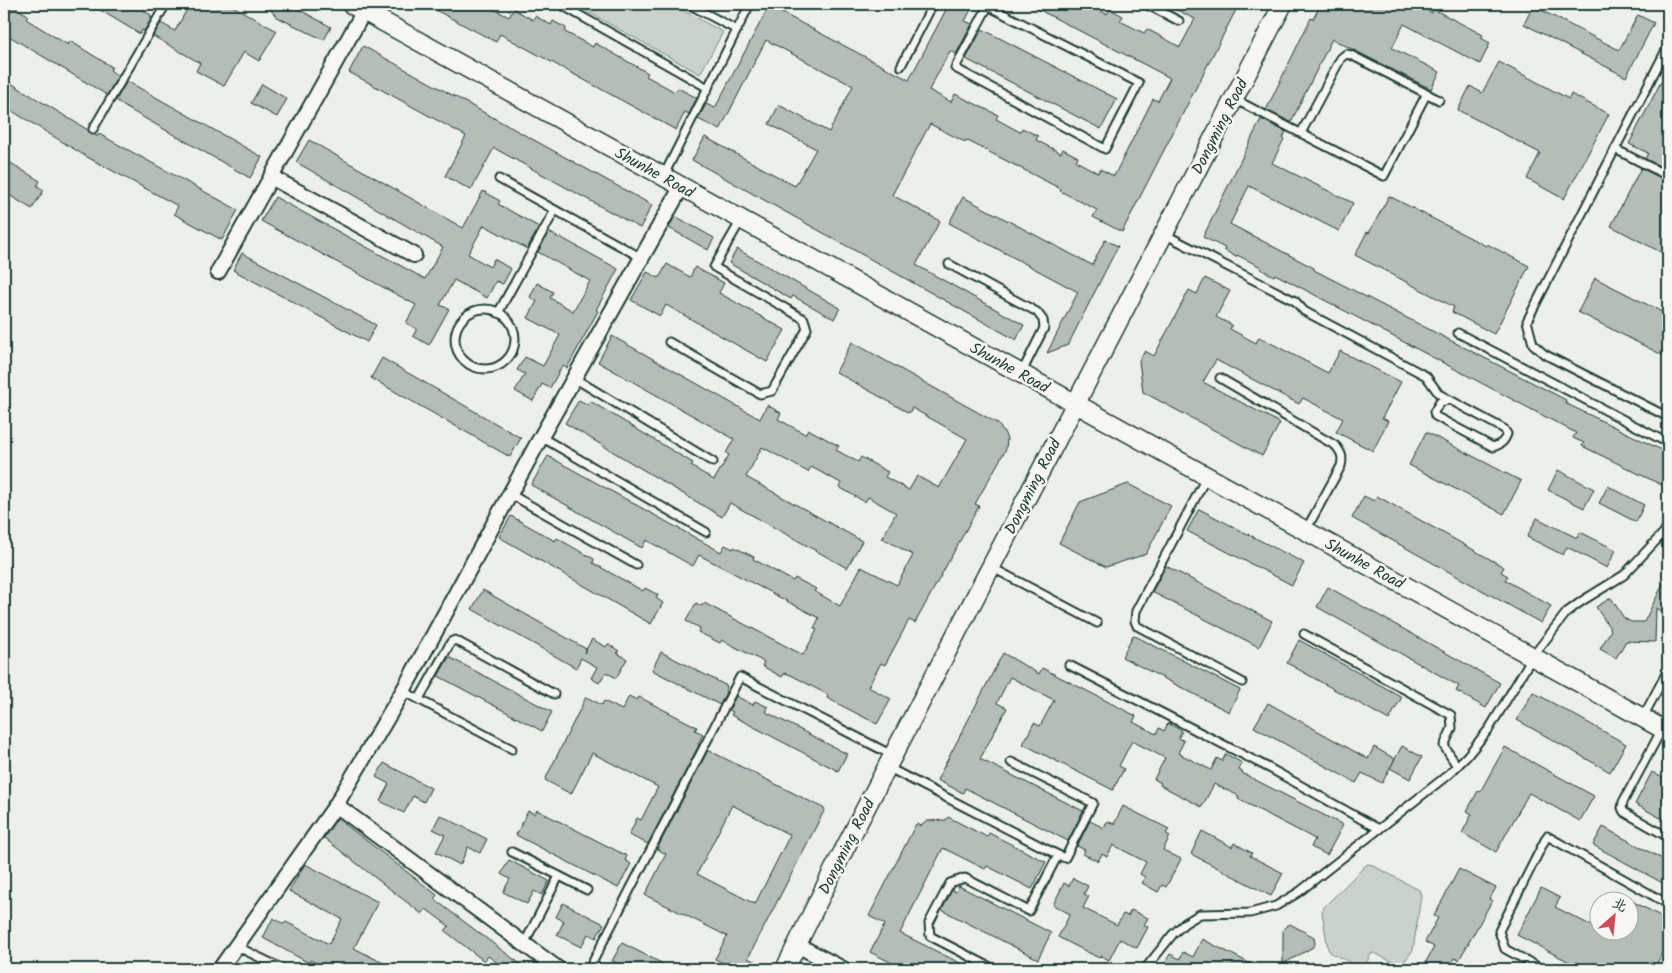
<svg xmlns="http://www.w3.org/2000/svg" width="1672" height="973" viewBox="0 0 1672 973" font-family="Kalam,'LXGW WenKai TC',sans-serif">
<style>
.green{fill:#cbd2cc;stroke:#758880}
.building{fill:#b4bdb8;stroke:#1f3d34;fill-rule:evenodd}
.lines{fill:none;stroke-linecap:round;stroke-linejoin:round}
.service-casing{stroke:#1f3d34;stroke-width:11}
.minor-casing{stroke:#1f3d34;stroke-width:18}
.tertiary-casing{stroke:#1f3d34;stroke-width:21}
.service{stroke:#f6f6f2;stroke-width:7}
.minor{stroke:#f6f6f2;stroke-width:14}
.tertiary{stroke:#f6f6f2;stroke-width:18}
.labels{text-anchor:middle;stroke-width:5;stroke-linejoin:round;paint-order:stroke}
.street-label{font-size:16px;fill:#1f3d34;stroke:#f6f6f2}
</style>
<rect width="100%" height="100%" fill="#edefea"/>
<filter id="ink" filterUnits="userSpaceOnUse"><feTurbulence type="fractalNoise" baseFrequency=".02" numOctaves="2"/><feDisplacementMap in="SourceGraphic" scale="10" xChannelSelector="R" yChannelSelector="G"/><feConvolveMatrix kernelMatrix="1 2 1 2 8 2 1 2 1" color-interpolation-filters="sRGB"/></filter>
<g filter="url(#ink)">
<g class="green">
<polygon points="580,4 671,4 723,32 700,74 579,7"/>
<polygon points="1370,864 1419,890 1421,896 1413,950 1403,963 1397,964 1374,953 1371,954 1365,965 1361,968 1331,953 1328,949 1322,912 1324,907 1366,865"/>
</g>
<g class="building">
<polygon points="90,4 145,4 141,9 151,15 150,17 152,18 144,31 142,30 140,34"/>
<polygon points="190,4 229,4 277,31 259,61 244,52 224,86 196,71 200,63 153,36 161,23 175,31"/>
<polygon points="265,4 289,4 331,27 324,40 277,17"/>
<polygon points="424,4 484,4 509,17 514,9 533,20 535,16 551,25 553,21 566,28 565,32 593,47 595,43 648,73 646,76 675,92 678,88 697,98 689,114 685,112 676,130 500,34 496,42"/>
<polygon points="949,4 974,4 965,21 972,24 956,54 950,51 929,90 951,102 955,94 998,115 996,119 1020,132 1022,128 1038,136 1036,140 1061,153 1063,149 1078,157 1076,161 1098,173 1100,169 1114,176 1153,99 1158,101 1170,78 1028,4 1087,4 1107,14 1110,9 1123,16 1120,21 1144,33 1147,29 1180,47 1195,19 1165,4 1239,4 1122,232 1093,217 1097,210 1060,191 1061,189 966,140 965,142 930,124 892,195 940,221 916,265 1024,325 1016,340 692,160 705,137 795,186 816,149 769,124 779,105 829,132 853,86 766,40 720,130 698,119 706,104 715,108 769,6 909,80"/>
<polygon points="1321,4 1415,4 1432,13 1433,9 1460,23 1483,35 1481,38 1490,43 1480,64 1404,24 1392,48 1440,72 1431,89 1332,39 1291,122 1266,110 1311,18 1313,19"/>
<polygon points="4,6 10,10 12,6 28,15 26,19 68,45 70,41 112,67 110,70 118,76 107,95 4,33"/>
<polygon points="1533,6 1619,50 1638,15 1654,23 1626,77 1524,24"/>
<polygon points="982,29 1117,99 1101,129 966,59"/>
<polygon points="363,46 652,205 640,228 494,148 471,190 445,176 466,136 349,72"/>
<polygon points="1499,62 1569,99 1571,94 1609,114 1564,199 1527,179 1540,153 1458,110 1470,86 1482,93"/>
<polygon points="1668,68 1668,170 1645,159 1648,153 1629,144"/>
<polygon points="4,79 88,130 91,134 98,136 99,134 238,210 222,240 174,214 178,206 87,157 4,106"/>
<polygon points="127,81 262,157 250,178 125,107 116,100"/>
<polygon points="262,84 287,99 277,117 251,103"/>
<polygon points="1261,119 1286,132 1283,138 1284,139 1272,163 1353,203 1339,231 1249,186 1230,224 1314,268 1314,270 1566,400 1565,403 1668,453 1668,488 1582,446 1584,443 1573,438 1576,433 1275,274 1274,276 1260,269 1261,267 1237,255 1236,257 1224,250 1225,248 1203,237"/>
<polygon points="309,140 463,228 483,191 500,201 498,204 539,227 527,249 484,225 468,254 490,267 494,259 511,269 503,284 496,281 487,298 454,280 440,305 449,309 429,345 413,336 417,329 406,323 416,305 261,221 275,197 425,279 443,247 296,162"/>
<polygon points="4,159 40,181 37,186 44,190 32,209 4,192"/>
<polygon points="1641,168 1668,181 1668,256 1611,226"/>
<polygon points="1389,196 1486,246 1487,244 1529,266 1494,334 1452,312 1454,307 1355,255 1367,232 1369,233"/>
<polygon points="963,197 1092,265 1105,240 1118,246 1068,345 1047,353 1078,292 949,223"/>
<polygon points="675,216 714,238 708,250 669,228"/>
<polygon points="549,232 559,238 560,237 618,269 596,310 598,311 567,368 562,366 550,388 542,384 533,401 515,391 525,374 517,370 525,357 543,366 560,335 528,318 537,301 530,297 537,283 553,292 550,298 573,311 590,281 538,252"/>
<polygon points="737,249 840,308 834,319 793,296 791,299 729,263"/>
<polygon points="242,253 376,325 367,342 233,270"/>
<polygon points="667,264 690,277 695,267 724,283 719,293 785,330 767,362 666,305 660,316 631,300 647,272 659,278"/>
<polygon points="1205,278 1230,291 1216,317 1232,325 1230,329 1256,343 1259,337 1328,373 1340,351 1401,382 1382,418 1388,421 1373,451 1336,432 1343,419 1303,398 1299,404 1216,360 1203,382 1280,423 1262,456 1143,392 1139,361 1145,351 1154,356 1189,290 1197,294"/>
<polygon points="1595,278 1668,315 1668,358 1578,312"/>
<polygon points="612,336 760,419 767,405 781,413 778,419 805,434 808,429 839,446 836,450 858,462 861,457 888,472 885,477 909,490 917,476 939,488 967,439 912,408 909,413 836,372 852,342 997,423 1004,432 1007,439 1006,449 975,504 979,506 915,623 909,620 885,665 881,663 868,687 891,699 877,724 827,698 828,695 793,676 785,673 782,677 762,666 764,662 722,640 720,643 698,632 700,628 686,621 696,603 702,606 704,603 803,655 817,630 814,628 819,618 699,555 693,566 646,540 642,548 531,485 548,456 721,552 725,545 733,549 734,547 754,557 753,559 793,581 795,578 816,589 814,591 840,606 861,567 897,585 913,555 882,538 896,513 868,497 865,502 839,487 841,483 811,467 808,472 762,447 746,477 862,541 847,568 730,503 722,517 565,423 579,400 588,405 590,401 693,463 691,466 714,480 729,455 726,453 734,439 598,362"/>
<polygon points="382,358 521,438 510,457 371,378"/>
<polygon points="1426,432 1521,481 1504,514 1409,465"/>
<polygon points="1558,470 1594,489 1584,508 1548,490"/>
<polygon points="1128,484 1171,506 1146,554 1106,567 1059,543 1080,502"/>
<polygon points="1608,486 1644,505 1636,522 1599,503"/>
<polygon points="1364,496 1374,501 1377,496 1504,567 1501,572 1508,576 1505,580 1551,606 1541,623 1352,518"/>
<polygon points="1199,509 1304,563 1292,585 1187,531"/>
<polygon points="511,516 555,541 557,538 576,549 594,559 593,563 643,591 645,588 658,595 656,598 663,603 651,624 499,537"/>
<polygon points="1537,518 1577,538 1580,532 1616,550 1607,568 1567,547 1563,555 1527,537"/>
<polygon points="1166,566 1272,621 1259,647 1152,592"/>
<polygon points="1668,574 1668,614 1656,608 1655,642 1626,641 1616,658 1600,649 1611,630 1596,607 1611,598 1624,618 1631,622 1644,622"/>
<polygon points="1328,587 1500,683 1486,708 1456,691 1459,686 1317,607"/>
<polygon points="483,590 586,649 584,653 592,639 606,647 608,644 619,651 617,653 627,659 616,678 606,672 599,683 591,678 597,667 581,658 576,668 472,609"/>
<polygon points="1133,635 1240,690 1229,712 1122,657"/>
<polygon points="1299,640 1402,697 1389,720 1287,663"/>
<polygon points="661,652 727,686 725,691 726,692 720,705 652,670"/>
<polygon points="1003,653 1039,674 1042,668 1136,716 1133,722 1156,734 1159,728 1164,731 1168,723 1182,731 1179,738 1184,741 1178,753 1211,770 1217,758 1222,761 1226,754 1242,763 1239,770 1243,772 1242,773 1343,825 1327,855 1311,847 1315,839 1238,799 1239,796 1214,784 1202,807 1160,785 1161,783 1154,779 1165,758 1132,741 1119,766 1124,769 1113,790 1023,744 1034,723 1040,726 1054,700 1010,677 997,703 1007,708 980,759 1083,811 1068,841 965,788 963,793 937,780"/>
<polygon points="449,657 552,712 542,731 438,676"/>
<polygon points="1533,692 1626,744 1610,772 1517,720"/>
<polygon points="629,696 637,700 639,697 697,727 695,730 703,734 698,744 699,745 648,844 629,835 637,818 641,820 658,787 592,753 571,794 545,780 586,697 602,705 604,701 622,710"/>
<polygon points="736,696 753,705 755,701 768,707 766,712 847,754 838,771 731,715 733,712 729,710"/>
<polygon points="1268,703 1368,759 1374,747 1395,759 1382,783 1362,773 1356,783 1254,727"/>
<polygon points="1402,746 1422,757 1410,779 1390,768"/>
<polygon points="1505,747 1594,796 1580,821 1529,793 1496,852 1462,833 1472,814 1467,811 1478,791 1480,792"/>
<path d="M708,750L825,809L748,958L770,969H736L715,959L727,936L645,895L666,854L657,849ZM732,805L790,835L755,904L697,874Z"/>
<polygon points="384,763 431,788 424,802 413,796 404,813 380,801 389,784 376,777"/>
<polygon points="1652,772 1668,781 1668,822 1635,804"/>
<polygon points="1123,806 1169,829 1166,834 1170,836 1163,850 1181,859 1166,887 1162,885 1158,892 1142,883 1145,877 1140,874 1146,862 1113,845 1107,857 1102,854 1098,861 1083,854 1085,850 1077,846 1090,821 1104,828 1107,821 1114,824"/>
<polygon points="537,810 627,856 625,860 631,864 618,888 516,835 528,811 535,814"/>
<polygon points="440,815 487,839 480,853 468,847 460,865 436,852 445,835 433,829"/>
<polygon points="948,817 987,837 989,833 1046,862 1032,889 987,866 985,869 943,848 900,933 972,969 904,969 870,952 885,924 869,916 916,824 921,826 927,821 946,820"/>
<polygon points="337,818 437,895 434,899 527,969 506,969 488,956 484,961 445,931 449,926 426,909 422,914 324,838"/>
<polygon points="1603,827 1668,862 1668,886 1593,845"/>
<polygon points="1202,831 1232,847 1234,843 1252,853 1250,856 1283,873 1271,896 1191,854"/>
<polygon points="509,860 549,881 542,895 534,891 527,904 503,892 510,879 501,874"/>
<polygon points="305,864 378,902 354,948 395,969 329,969 310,960 309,963 263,938 273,918 284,924 286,922 329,944 342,919 289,891"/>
<polygon points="1459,869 1496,888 1489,899 1492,901 1459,960 1454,958 1448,969 1422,969 1434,947 1425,942 1438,918 1434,916"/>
<polygon points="1073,878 1088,886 1084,894 1089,896 1083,908 1117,925 1123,914 1128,916 1131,910 1148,918 1144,925 1148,927 1137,948 1120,939 1109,960 1101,956 1099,958 1058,937 1070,914 1053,905 1064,883 1069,886"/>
<polygon points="959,886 1051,933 1038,959 942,910 952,890 956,892"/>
<polygon points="1541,888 1560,898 1555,907 1600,930 1630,930 1630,900 1668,920 1668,942 1654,969 1583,969 1517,935"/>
<polygon points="563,903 604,924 596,938 588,934 581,947 557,935 564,921 556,917"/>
<polygon points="1290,924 1314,937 1315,944 1313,947 1283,964 1283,931 1284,928"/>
<polygon points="1202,939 1261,969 1162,969 1170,954 1180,959 1183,952 1193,957"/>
<polygon points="622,943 673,969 620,969 622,965 612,961"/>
</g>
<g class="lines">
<defs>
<g id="service">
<polyline points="563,4 565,7 708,88"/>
<polyline points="688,4 737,30"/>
<polyline points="1146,4 1179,21"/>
<polyline points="988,6 1139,83 1105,149 955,68 988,6 990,4"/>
<polyline points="1668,46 1527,321 1533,344 1544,354 1668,417"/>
<polyline points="901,66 933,4"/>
<polyline points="1234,99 1384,176 1427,93"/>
<polyline points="93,129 166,4"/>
<polyline points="1301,133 1341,58 1346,54 1351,55 1439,100"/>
<polyline points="1615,149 1668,176"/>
<polyline points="664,175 750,4"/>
<polyline points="499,179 642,258"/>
<path d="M1164,234L1295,301L1304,311L1426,376L1439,394L1504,429L1507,434C1504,442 1501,444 1493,447L1435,416L1434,412L1440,402L1449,400"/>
<polyline points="949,264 1037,312 1043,320 1044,328 1021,374"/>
<circle cx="485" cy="339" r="30"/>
<polyline points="498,313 555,210"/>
<polyline points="1458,333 1668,443"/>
<polyline points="669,342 760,394 772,391 807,329 804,319 714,267 741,220"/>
<polyline points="574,378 713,462"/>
<path d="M1220,378L1336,446C1342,454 1343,457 1341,466L1306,530"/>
<polyline points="541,437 706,532"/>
<polyline points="1207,476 1136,611 1135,621 1137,626 1242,682"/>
<polyline points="510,494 636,565"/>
<polyline points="991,567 1097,623"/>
<polyline points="1304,634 1451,715 1452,728 1444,746 1457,766"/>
<polyline points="1069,665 1271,769 1379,829"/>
<polyline points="403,691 512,749"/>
<polyline points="419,699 451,642 455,640 554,694"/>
<polyline points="1643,717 1668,670"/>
<polyline points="1662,729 1623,802 1622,808 1624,812 1668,837"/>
<polyline points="887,767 1058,855"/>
<polyline points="512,852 587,890"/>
<polyline points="524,944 559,876"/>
<polyline points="236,946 283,969"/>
<polyline points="589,969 740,677 892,755"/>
<polyline points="994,969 930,936 929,923 950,883 965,878 1029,911 1058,855 1065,858 1093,803 1011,762"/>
<polyline points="1145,969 1173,934 1185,923 1200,914 1250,913 1276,906 1299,892 1449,774 1467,756 1489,729 1533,656 1567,612 1582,601 1624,575 1668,528"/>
<polyline points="1542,969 1505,949 1499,931 1547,836 1668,904"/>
<polyline points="1666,969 1668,965"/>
</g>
<g id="minor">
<polyline points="271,177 414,255"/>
<polyline points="218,272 364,11"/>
<polyline points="336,805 558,969"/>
<polyline points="797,945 843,969"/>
<polyline points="220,969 336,805 403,691 536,446 682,186"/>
</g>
<g id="tertiary">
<polyline points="351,4 1337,548 1668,732"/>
<polyline points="785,969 832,873 1283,4"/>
</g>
</defs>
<use href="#service" class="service-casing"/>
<use href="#minor" class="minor-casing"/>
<use href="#tertiary" class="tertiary-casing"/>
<use href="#service" class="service"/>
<use href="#minor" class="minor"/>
<use href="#tertiary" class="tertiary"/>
</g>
</g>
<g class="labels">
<g class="street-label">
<text transform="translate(1219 126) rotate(-63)" y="6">Dongming Road</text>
<text transform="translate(655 172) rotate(29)" y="6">Shunhe Road</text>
<text transform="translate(1010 367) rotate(29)" y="6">Shunhe Road</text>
<text transform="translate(1032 486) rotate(-63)" y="6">Dongming Road</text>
<text transform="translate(1365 563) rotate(29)" y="6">Shunhe Road</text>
<text transform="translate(846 846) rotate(-63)" y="6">Dongming Road</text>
</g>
</g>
<rect width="1672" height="973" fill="none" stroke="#f6f6f2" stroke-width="20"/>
<rect x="10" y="10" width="1652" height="953" fill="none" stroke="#1f3d34" stroke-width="2" filter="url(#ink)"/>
<g transform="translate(1614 916) rotate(27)"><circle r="24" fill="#f6f6f2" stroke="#a0aca6"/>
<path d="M0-4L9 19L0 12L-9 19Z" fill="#d1495b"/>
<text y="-8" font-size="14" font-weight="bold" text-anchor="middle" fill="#1f3d34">北</text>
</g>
</svg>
